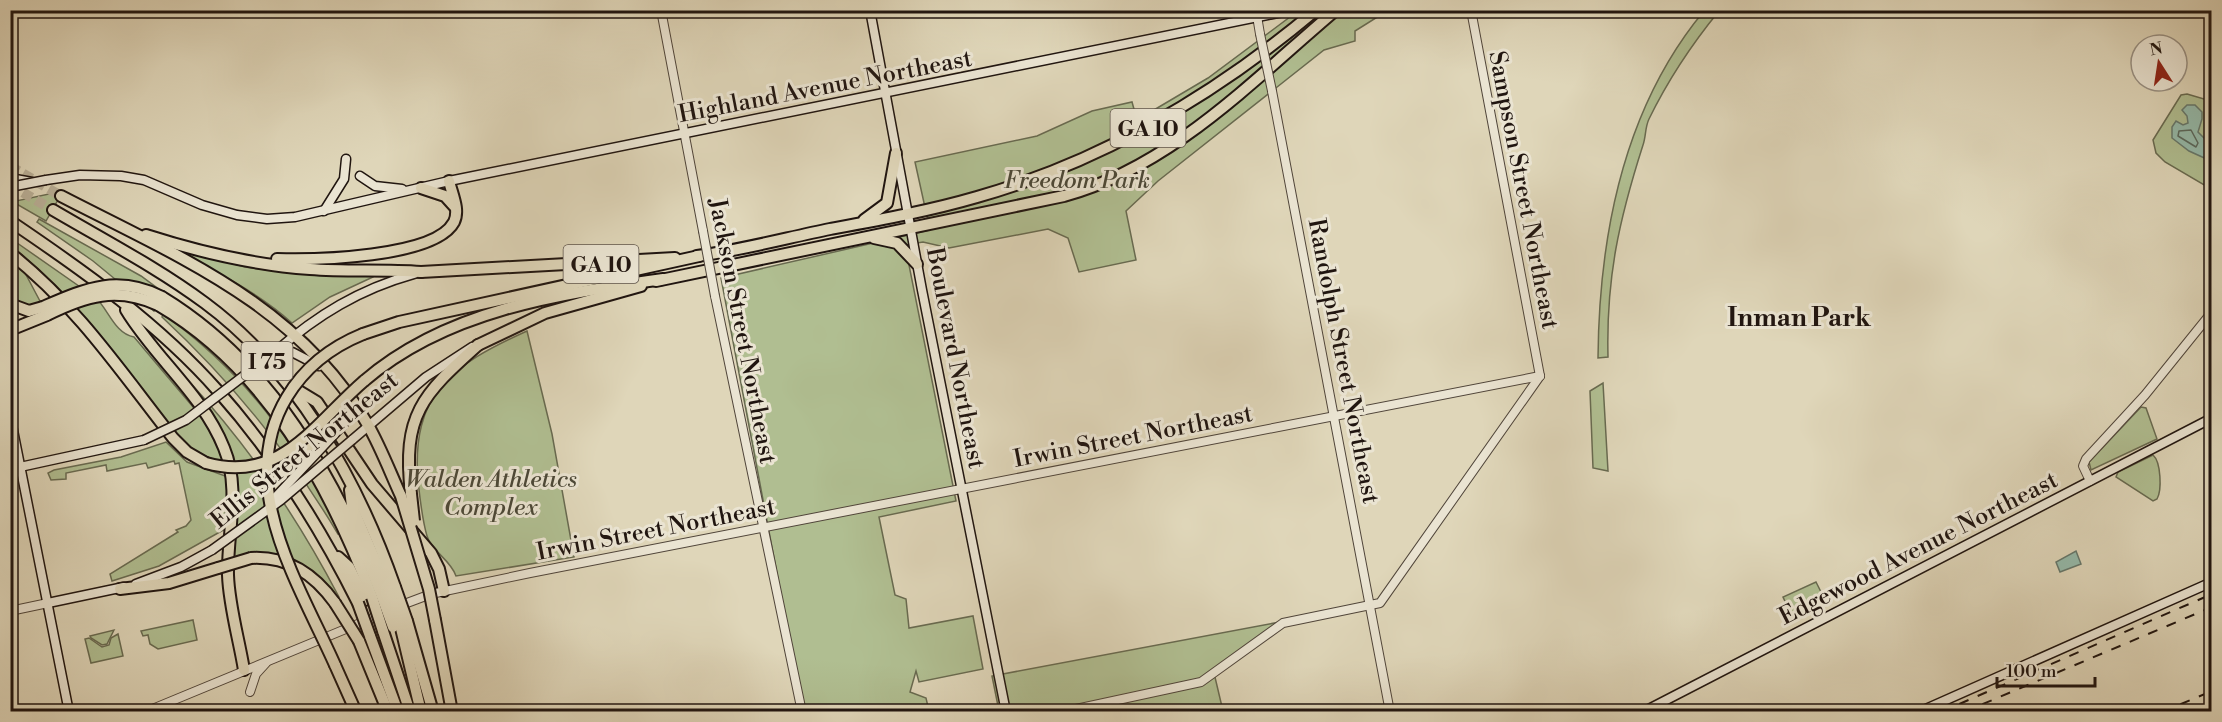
<svg xmlns="http://www.w3.org/2000/svg" width="2222" height="722" viewBox="0 0 2222 722" font-family="'Libre Bodoni',serif">
<style>
.green{fill:#b0be91;stroke:#686a50;stroke-width:1.5}
.water{fill:#95baaa;stroke:#66786c;stroke-width:1.5}
.lines{fill:none;stroke-linecap:round;stroke-linejoin:round}
.shore{stroke:#5a685d;stroke-width:1.5}
.motorway-tunnel{stroke:#b9af97;stroke-width:10;stroke-dasharray:10 5;stroke-linecap:butt}
.tertiary-casing{stroke:#50453a;stroke-width:10}
.secondary-casing{stroke:#201510;stroke-width:11}
.trunk-casing{stroke:#201510;stroke-width:14}
.motorway-casing{stroke:#201510;stroke-width:14}
.tertiary{stroke:#eae4d2;stroke-width:8}
.secondary{stroke:#eae4d2;stroke-width:8}
.trunk{stroke:#dfd6b9;stroke-width:10}
.motorway{stroke:#dfd6b9;stroke-width:10}
.rail{stroke:#201510;stroke-width:2;stroke-dasharray:10 10;stroke-linecap:butt}
.tertiary-bridge-casing{stroke:#50453a;stroke-width:10;stroke-linecap:butt}
.secondary-bridge-casing{stroke:#201510;stroke-width:11;stroke-linecap:butt}
.motorway-bridge-casing{stroke:#201510;stroke-width:14;stroke-linecap:butt}
.tertiary-bridge{stroke:#eae4d2;stroke-width:8}
.secondary-bridge{stroke:#eae4d2;stroke-width:8}
.motorway-bridge{stroke:#dfd6b9;stroke-width:10}
.labels{text-anchor:middle;stroke-width:6;stroke-linejoin:round;paint-order:stroke}
.shield{fill:#eae4d2;stroke:#5d534a;stroke-width:1.5}
.shield-label{font-size:22px;font-weight:bold;fill:#201510}
.street-label{font-size:24px;fill:#201510;stroke:#eae4d2}
.park-label{font-size:24px;font-style:italic;fill:#4b4837;stroke:#eae4d2}
.neighbourhood-label{font-size:26px;font-weight:bold;fill:#201510;stroke:#eae4d2}
</style>
<rect width="100%" height="100%" fill="#dfd6b9"/>
<filter id="stains"><feTurbulence type="fractalNoise" baseFrequency=".00333" numOctaves="4"/><feColorMatrix values="0 0 0 0 .2 0 0 0 0 .09 0 0 0 0 .02 0 0 0 .5 -.17"/></filter>
<radialGradient id="worn" r=".72"><stop offset=".6" stop-color="#630" stop-opacity="0"/><stop offset="1" stop-color="#630" stop-opacity=".3"/></radialGradient>
<g class="green">
<polygon points="1298,11 1387,11 1355,31 1355,41 1324,50 1158,181 1126,211 1136,260 1079,272 1068,238 1048,229 949,248 923,242 905,245 956,501 879,517 895,595 906,599 909,628 973,616 983,669 919,682 916,671 910,692 926,698 929,711 803,711 721,278 930,230 915,162 1037,136 1092,111 1132,102 1137,120 1208,78"/>
<path d="M1704,11H1719C1692,44 1668,80 1649,119C1645,127 1646,137 1643,145C1619,220 1606,278 1608,357L1598,358C1599,236 1624,107 1704,11Z"/>
<polygon points="2187,94 2211,101 2211,189 2165,162 2156,153 2153,140 2181,95"/>
<polygon points="63,191 46,221 15,203 11,211 11,202"/>
<polygon points="39,219 141,276 164,293 154,311 93,261 37,222"/>
<path d="M10,238L96,298C108,309 115,334 134,337L204,420L225,462C200,458 185,444 168,426C121,361 75,296 11,246Z"/>
<path d="M172,247L245,267L284,272L373,274V277L330,297L292,323C256,291 214,270 171,250Z"/>
<polygon points="10,260 24,271 41,303 30,307 11,300"/>
<path d="M163,314C245,373 297,443 340,533L338,534C289,452 232,382 162,317Z"/>
<path d="M527,331L552,434L574,557L456,576C451,560 431,551 427,536C422,519 420,499 418,481C411,393 452,365 527,331Z"/>
<path d="M187,379C249,447 296,515 339,597L336,598C310,564 276,547 232,558L236,476L184,381Z"/>
<polygon points="1603,383 1608,471 1593,468 1590,391"/>
<polygon points="2141,407 2146,408 2157,439 2091,470 2089,462"/>
<polygon points="166,442 187,462 228,477 227,528 159,566 112,581 110,574 178,532 176,530 186,526 191,520 179,463 175,464 174,461 148,468 146,463 107,471 106,465 66,473 66,479 51,480 48,473 54,470 121,457"/>
<path d="M2153,455C2161,462 2162,490 2157,499L2153,501L2116,477L2118,472Z"/>
<polygon points="1816,582 1825,600 1792,616 1783,597"/>
<polygon points="193,620 197,640 158,649 150,644 148,635 143,636 141,631"/>
<polygon points="1280,622 1214,673 1223,711 999,711 992,676"/>
<polygon points="114,630 107,644 102,645 91,638 90,636"/>
<polygon points="118,634 123,656 91,663 85,639 89,638 102,647 109,645 111,638"/>
</g>
<g class="water">
<polygon points="2187,105 2195,105 2202,112 2202,119 2198,132 2211,145 2211,161 2189,151 2172,138 2172,127 2176,121 2183,125 2188,123 2187,116 2182,110"/>
<polygon points="2076,551 2081,564 2060,572 2056,562"/>
</g>
<g class="lines">
<polygon class="shore" points="2191,130 2198,143 2196,147 2178,136 2179,131"/>
<g class="motorway-tunnel">
<polyline points="10,166 61,196"/>
<polyline points="10,185 53,210"/>
</g>
<defs>
<g id="tertiary">
<polyline points="661,10 703,231"/>
<polyline points="1256,10 1260,34"/>
<polyline points="1471,10 1540,376"/>
<polyline points="1272,91 1390,712"/>
<polyline points="715,296 802,712"/>
<polyline points="10,469 20,467"/>
<polyline points="2090,481 2083,466 2086,459 2145,395 2212,312"/>
<polyline points="399,606 431,594 530,573 1540,376"/>
<polyline points="10,611 48,603"/>
<polyline points="250,692 256,674 266,663"/>
<polyline points="145,712 382,614"/>
<polyline points="1062,712 1201,682 1283,623 1380,603 1540,376"/>
</g>
<g id="secondary">
<polyline points="870,10 922,290 1006,712"/>
<polyline points="360,176 375,186 402,189"/>
<polyline points="10,178 32,182"/>
<polyline points="46,180 80,175 121,176 144,180 202,205 237,215 267,219 295,217 449,181 1293,10"/>
<polyline points="324,211 344,179 346,159"/>
<path d="M275,352C317,315 360,289 414,274"/>
<polyline points="275,352 292,352 319,366"/>
<polyline points="10,415 69,712"/>
<polyline points="343,425 350,412 348,398"/>
<polyline points="352,440 426,377 472,347"/>
<polyline points="20,467 144,440"/>
<polyline points="136,584 181,567 212,550"/>
<polyline points="48,603 124,587"/>
<polyline points="1643,712 2212,418"/>
<polyline points="1919,712 2212,582"/>
</g>
<g id="trunk">
<polyline points="864,220 887,203 896,153"/>
<polyline points="874,238 897,243 917,264"/>
<path d="M697,256C742,250 786,238 830,229C879,220 929,211 977,197C1104,161 1215,95 1316,10"/>
<polyline points="421,272 675,258"/>
<path d="M656,281L1064,196C1171,167 1253,80 1336,10"/>
<polyline points="478,345 545,313 641,286"/>
</g>
<g id="motorway">
<polyline points="421,188 445,196 454,206"/>
<path d="M61,196C179,257 299,305 368,425C381,448 390,472 401,496"/>
<path d="M53,210C104,240 158,268 205,303C297,371 358,481 395,587"/>
<path d="M10,221C84,271 159,324 218,391C274,454 320,527 358,603"/>
<path d="M146,235C199,252 254,265 310,269C347,272 384,269 421,272"/>
<path d="M10,253C78,307 121,372 173,438L187,452L206,463"/>
<path d="M277,259C313,260 435,258 454,222C460,210 452,194 449,181"/>
<path d="M162,297C272,364 335,477 381,594"/>
<polyline points="10,304 29,311 43,307"/>
<path d="M158,305C266,368 329,484 372,597"/>
<path d="M126,310C155,358 203,395 224,448C241,489 227,532 228,575C229,606 239,639 244,670"/>
<polyline points="10,330 47,315"/>
<polyline points="363,334 399,322 699,256"/>
<path d="M364,381C446,310 559,294 663,279"/>
<polyline points="289,385 317,402 372,484 431,553 439,569 444,591"/>
<polyline points="350,490 352,506 388,590"/>
<path d="M411,494C402,415 422,395 478,345"/>
<polyline points="338,557 349,567 365,600"/>
<path d="M251,558C288,556 314,574 335,603"/>
<polyline points="120,589 169,583 218,568"/>
<polyline points="435,620 452,712"/>
<polyline points="407,621 433,712"/>
<polyline points="400,624 421,712"/>
<polyline points="383,631 410,712"/>
<polyline points="370,636 398,712"/>
<polyline points="359,641 388,712"/>
<polyline points="335,665 356,712"/>
</g>
</defs>
<use href="#tertiary" class="tertiary-casing"/>
<use href="#secondary" class="secondary-casing"/>
<use href="#trunk" class="trunk-casing"/>
<use href="#motorway" class="motorway-casing"/>
<use href="#tertiary" class="tertiary"/>
<use href="#secondary" class="secondary"/>
<use href="#trunk" class="trunk"/>
<use href="#motorway" class="motorway"/>
<g class="rail">
<polyline points="1941,712 2212,594"/>
<polyline points="1964,712 2212,607"/>
<polyline points="2162,712 2212,691"/>
</g>
<defs>
<g id="tertiary-bridge">
<polyline points="1260,34 1272,91"/>
<polyline points="703,231 715,296"/>
</g>
<g id="secondary-bridge">
<polyline points="10,187 46,180"/>
<polyline points="144,440 186,420 275,352"/>
<polyline points="270,503 343,425"/>
<polyline points="212,550 281,500 352,440"/>
</g>
<g id="motorway-bridge">
<path d="M43,307C85,289 117,274 162,297"/>
<path d="M47,315C85,296 117,286 158,305"/>
<path d="M206,463C281,484 314,424 364,381"/>
<polyline points="411,494 414,521"/>
<polyline points="401,496 429,589 435,620"/>
<polyline points="218,568 251,558"/>
<polyline points="395,587 407,621"/>
<polyline points="388,590 400,624"/>
<polyline points="381,594 393,627"/>
<polyline points="372,597 383,631"/>
<polyline points="335,603 359,641"/>
<polyline points="358,603 370,636"/>
<path d="M335,665C299,584 234,485 287,397C305,367 331,347 363,334"/>
</g>
</defs>
<use href="#tertiary-bridge" class="tertiary-bridge-casing"/>
<use href="#secondary-bridge" class="secondary-bridge-casing"/>
<use href="#motorway-bridge" class="motorway-bridge-casing"/>
<use href="#tertiary-bridge" class="tertiary-bridge"/>
<use href="#secondary-bridge" class="secondary-bridge"/>
<use href="#motorway-bridge" class="motorway-bridge"/>
</g>
<g class="labels">
<g class="shield">
<rect x="1110.5" y="109" width="75" height="38" rx="4.5"/>
<rect x="563.5" y="245" width="75" height="38" rx="4.5"/>
<rect x="241.5" y="342" width="51" height="38" rx="4.5"/>
</g>
<g class="shield-label">
<text x="1148" y="136">GA 10</text>
<text x="601" y="272">GA 10</text>
<text x="267" y="369">I 75</text>
</g>
<g class="street-label">
<text transform="translate(825 86) rotate(-11)" y="8">Highland Avenue Northeast</text>
<text transform="translate(1524 190) rotate(79)" y="8">Sampson Street Northeast</text>
<text transform="translate(743 331) rotate(79)" y="8">Jackson Street Northeast</text>
<text transform="translate(956 358) rotate(79)" y="8">Boulevard Northeast</text>
<text transform="translate(1344 361) rotate(79)" y="8">Randolph Street Northeast</text>
<text transform="translate(1133 436) rotate(-11)" y="8">Irwin Street Northeast</text>
<text transform="translate(304 450) rotate(-39)" y="8">Ellis Street Northeast</text>
<text transform="translate(656 529) rotate(-11)" y="8">Irwin Street Northeast</text>
<text transform="translate(1918 548) rotate(-27)" y="8">Edgewood Avenue Northeast</text>
</g>
<g class="park-label">
<text x="1077" y="188">Freedom Park</text>
<text x="491" y="487">Walden Athletics<tspan x="491" dy="28">Complex</tspan></text>
</g>
<g class="neighbourhood-label">
<text x="1799" y="326">Inman Park</text>
</g>
</g>
<rect width="2222" height="722" fill="none" stroke="#dfd6b9" stroke-width="36"/>
<rect x="12" y="12" width="2198" height="698" fill="none" stroke="#201510" stroke-width="3"/>
<rect x="18" y="18" width="2186" height="686" fill="none" stroke="#201510" stroke-width="1.5"/>
<g transform="translate(2159 63) rotate(348)"><circle r="28" fill="#eae4d2" stroke="#999184" stroke-width="1.5"/>
<path d="M0-4.5L10 22L0 15L-10 22Z" fill="#8f2418"/>
<text y="-9" font-size="16" font-weight="bold" text-anchor="middle" fill="#201510">N</text>
</g>
<path d="M1997 677v9h98v-9" fill="none" stroke="#201510" stroke-width="3"/>
<text x="2006" y="677" font-size="18" fill="#201510" stroke="#eae4d2" stroke-width="4.5" paint-order="stroke">100 m</text>
<rect width="100%" height="100%" filter="url(#stains)"/>
<rect width="100%" height="100%" fill="url(#worn)"/>
</svg>
